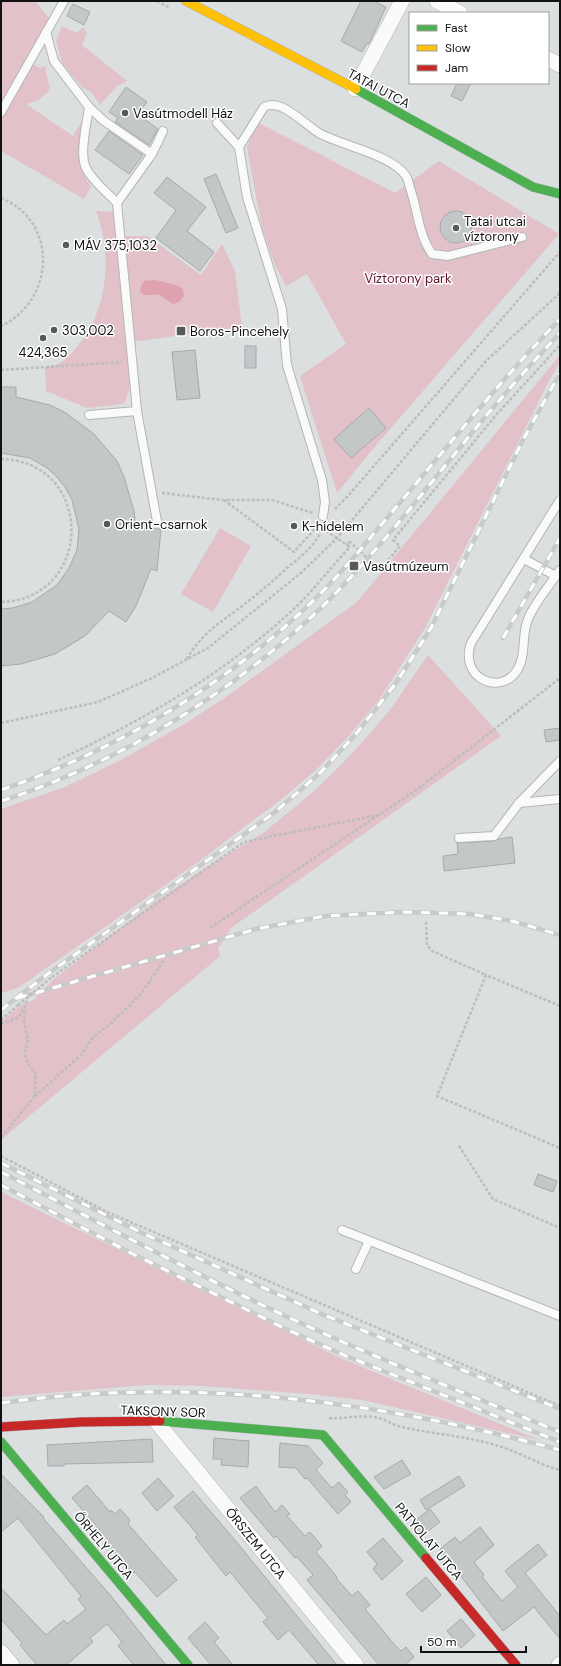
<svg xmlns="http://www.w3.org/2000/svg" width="561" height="1666" viewBox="0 0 561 1666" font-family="'DM Sans',sans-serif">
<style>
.green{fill:#e2c1c8}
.water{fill:#dfa3b0}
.building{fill:#c4c7c8;stroke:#a7aaab}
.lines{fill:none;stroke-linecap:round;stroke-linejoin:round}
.lane-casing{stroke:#b3b6b6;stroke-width:10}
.street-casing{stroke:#b3b6b6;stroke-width:16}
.fast-casing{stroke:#b3b6b6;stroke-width:10}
.slow-casing{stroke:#b3b6b6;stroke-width:10}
.jam-casing{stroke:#b3b6b6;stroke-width:10}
.path{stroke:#bcbdbd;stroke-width:2.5;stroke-dasharray:3 2;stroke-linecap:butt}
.lane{stroke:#fafafa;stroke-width:8}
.street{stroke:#fafafa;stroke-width:15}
.fast{stroke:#4caf50;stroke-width:9}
.slow{stroke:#ffc107;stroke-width:9}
.jam{stroke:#c62828;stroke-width:9}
.rail-casing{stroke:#c9caca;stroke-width:4.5}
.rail{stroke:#fff;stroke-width:3;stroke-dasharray:9;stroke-linecap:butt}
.path-bridge{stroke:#bcbdbd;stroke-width:2.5;stroke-dasharray:3 2;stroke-linecap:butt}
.poi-dot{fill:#575a5b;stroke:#fff;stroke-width:1.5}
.labels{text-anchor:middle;stroke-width:3;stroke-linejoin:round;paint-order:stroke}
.street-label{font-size:13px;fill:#101213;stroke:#fff}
.poi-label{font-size:13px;fill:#101213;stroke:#fff;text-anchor:start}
.park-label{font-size:13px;fill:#63152e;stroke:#fff}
</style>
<rect width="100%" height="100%" fill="#dbdfe0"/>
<g class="green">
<path d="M1,1H35L51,21L29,62L40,68L45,66L50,90L39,100L26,104L73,136L83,119C79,146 73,162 91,186L84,199L1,151Z"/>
<polygon points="62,26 77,33 83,27 87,33 82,45 127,81 116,87 100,105 92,93 82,87 62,63 56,40"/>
<polygon points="257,122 395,193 439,161 559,234 377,444 337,493 300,376 346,344 307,274 286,286 275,265 262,228 247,147"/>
<path d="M96,211L115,212L131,385L124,404L87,408L46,391L45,367C60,366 67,359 77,347C108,311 113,254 96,211Z"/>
<polygon points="123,236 147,236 201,275 222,244 235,271 242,327 131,342"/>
<polygon points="560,355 560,362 548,383 425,628 379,700 346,739 316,770 283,798 198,862 18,988 1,993 1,809 65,787 121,760 183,725 226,697 357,602"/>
<polygon points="220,528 251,546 213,612 181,594"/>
<polygon points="428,655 501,736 231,928 218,948 220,956 1,1140 1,1022 22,1004 32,1001 54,979 153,903 207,867 263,833 311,794 342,764 374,729 392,707"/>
<polygon points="1,1192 338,1357 539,1440 362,1400 309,1394 201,1386 147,1385 1,1397"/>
</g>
<path class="water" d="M155,280L176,285L183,289L184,296L179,302L173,304L158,294C147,296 134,297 144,281Z"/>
<g class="building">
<polygon points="361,1 373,1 386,7 369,44 367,43 362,52 341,41"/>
<polygon points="73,4 90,12 84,25 67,16"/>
<polygon points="457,83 471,83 462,101 451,96"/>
<polygon points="126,87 147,102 138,114 158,129 149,145 115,122 118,118 109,112"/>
<polygon points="109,131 143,155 129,174 95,150"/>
<polygon points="216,174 238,228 226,233 204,179"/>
<polygon points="167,177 206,207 187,231 214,252 200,271 156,238 176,210 154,193"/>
<circle cx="456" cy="227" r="16"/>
<rect x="245" y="346" width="11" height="22"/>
<polygon points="195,350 200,398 177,400 172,352"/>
<polygon points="1,387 16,387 16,397 50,405 66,413 94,434 117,461 124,477 134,511 136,528 161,529 157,571 151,569 136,606 126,622 109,611 85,636 55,654 21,664 1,666 1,609 13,608 32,602 57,585 69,568 77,550 79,529 72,500 65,487 55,475 47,468 30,458 1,453"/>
<polygon points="369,408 386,428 351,458 334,439"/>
<polygon points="560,728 560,740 546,742 544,730"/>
<polygon points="512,837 515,863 444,871 443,856 458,854 457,843 494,841 499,839"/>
<polygon points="538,1174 557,1181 553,1192 534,1185"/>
<polygon points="214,1438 249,1441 248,1467 221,1465 222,1459 213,1459"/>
<polygon points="152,1439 153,1462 64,1464 64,1466 48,1466 47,1445"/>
<polygon points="280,1443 308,1446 323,1463 316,1470 332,1488 339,1482 348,1492 345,1495 351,1502 338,1514 307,1478 305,1479 296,1468 279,1467"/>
<polygon points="402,1460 411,1474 384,1489 374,1477"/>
<polygon points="1,1474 44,1517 43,1518 111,1596 166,1665 134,1665 118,1646 122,1642 107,1624 90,1638 93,1642 66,1665 37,1665 20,1645 22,1643 1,1619 1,1588 46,1635 64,1620 67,1624 86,1609 78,1599 81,1596 18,1518 1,1532"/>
<polygon points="459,1476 465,1486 426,1510 420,1500"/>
<polygon points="158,1478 174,1496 157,1511 142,1493"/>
<polygon points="87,1485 110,1512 111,1510 115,1514 120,1509 130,1520 128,1524 177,1580 157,1597 135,1572 133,1573 124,1563 98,1532 100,1530 72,1498"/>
<polygon points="256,1486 275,1512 282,1505 290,1514 287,1516 305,1536 310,1532 322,1546 316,1552 337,1577 336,1578 352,1596 358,1591 370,1605 365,1609 394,1644 401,1651 406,1647 414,1657 405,1665 379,1665 307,1580 313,1575 297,1557 295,1558 276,1536 274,1538 240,1498"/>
<polygon points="193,1491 234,1539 337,1665 319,1665 289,1630 278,1640 263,1622 268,1618 230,1572 226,1576 195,1537 198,1535 174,1507"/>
<polygon points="430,1509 440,1522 423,1535 412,1523"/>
<polygon points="480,1527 494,1545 474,1562 484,1575 482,1577 502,1601 518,1587 505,1571 538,1544 547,1555 525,1573 560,1616 560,1639 534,1607 503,1631 440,1549 455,1537 460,1543"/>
<polygon points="383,1538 403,1561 382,1580 373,1569 377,1564 367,1552"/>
<polygon points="426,1577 441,1595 422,1612 406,1594"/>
<polygon points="461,1619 475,1635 461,1648 447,1631"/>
<polygon points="205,1622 219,1638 214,1642 233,1665 211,1665 188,1638"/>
</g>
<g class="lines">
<defs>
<g id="lane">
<path d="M46,32L54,61L89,107C87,123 79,154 86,168C93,182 107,192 117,203L137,411L157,521"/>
<polyline points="89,107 104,121 152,154"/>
<polyline points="1,112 64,1"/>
<polyline points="217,123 239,147 247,197 282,309 287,365 322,480 325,502 323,516"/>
<path d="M239,147L264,107C281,97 306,126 319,133C342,146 391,154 406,176C408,179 409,184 410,188C418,210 418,234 432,254L448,256L522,237"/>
<polyline points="117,203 152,154 163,131"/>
<polyline points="89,415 137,411"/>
<path d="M560,500L471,643C459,677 498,696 516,672C527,657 521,635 528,619C535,602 550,585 560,570"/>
<polyline points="524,559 556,576"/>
<polyline points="519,803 560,799"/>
<polyline points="459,838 494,836 519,803 560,761"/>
<polyline points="342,1230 560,1316"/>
<polyline points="356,1269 369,1241"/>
</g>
<g id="street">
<polyline points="437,1 460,13"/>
<polyline points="548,59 560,65"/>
<polyline points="355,89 402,1"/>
<polyline points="156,1421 356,1665"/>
<polyline points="1,1652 12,1665"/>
<polyline points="559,1665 560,1664"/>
</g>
<g id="fast">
<polyline points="356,89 533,187 560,194"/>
<polyline points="160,1421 323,1435 426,1558"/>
<polyline points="1,1442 188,1665"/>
</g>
<polyline id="slow" points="186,1 356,89"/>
<g id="jam">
<polyline points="1,1427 81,1422 160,1421"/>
<polyline points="426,1558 516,1665"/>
</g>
</defs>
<use href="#lane" class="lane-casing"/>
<use href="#street" class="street-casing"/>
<use href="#fast" class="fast-casing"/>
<use href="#slow" class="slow-casing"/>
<use href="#jam" class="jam-casing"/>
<g class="path">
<polyline points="157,1 170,8"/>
<path d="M1,198C59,221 55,301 1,326"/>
<polyline points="1,370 122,362"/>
<path d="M1,459C95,461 95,599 1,602"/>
<polyline points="162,493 223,500 272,500 313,513"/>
<polyline points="224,500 294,552 319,524"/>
<polyline points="335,509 347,497 560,252"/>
<polyline points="324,526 328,532 347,545 349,541 380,570 400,546 393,540 497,414 560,345"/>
<path d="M187,659C202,631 228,618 251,599C264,589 276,578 288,567C303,555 317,544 323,526"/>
<polyline points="1,723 98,702 154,677 208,648 302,572 337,538 485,362 560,293"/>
<path d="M58,760C146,719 229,671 299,604C317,586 332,566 350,547L347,545"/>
<polyline points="426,922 427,945 432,951 486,975"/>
<polyline points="210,928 377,816"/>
<polyline points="52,977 244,842 379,815 419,788 560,678"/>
<polyline points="560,1006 486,975 437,1096 560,1148"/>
<polyline points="1,1020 18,1005"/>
<polyline points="1,1024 18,1018 24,1008"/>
<polyline points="35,1096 80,1056 94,1036 108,1026 131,1004 142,992 164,960"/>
<polyline points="1,1137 35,1096 36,1074 28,1064 25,1055 28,1038 24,1024 25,1007 28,996"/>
<polyline points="459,1146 493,1199 560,1228"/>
<polyline points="1,1156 107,1212 560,1406"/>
<path d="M329,1418C344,1419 358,1415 374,1417C384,1418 393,1425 402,1427C433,1434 465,1436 495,1445C518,1451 537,1464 560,1470"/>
</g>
<use href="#lane" class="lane"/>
<use href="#street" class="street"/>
<use href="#fast" class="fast"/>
<use href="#slow" class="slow"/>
<use href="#jam" class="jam"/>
<defs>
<g id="rail">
<polyline points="503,638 560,538"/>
<path d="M1,790C122,748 235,680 325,589C351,562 374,533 398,505C451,442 503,378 560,319"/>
<path d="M1,801C120,763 237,690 326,603C382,547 430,483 481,422C506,392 533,362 560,333"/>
<polyline points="18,998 256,929 325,916 403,912 470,914 512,921 560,935"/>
<polyline points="1,1010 49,973 274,813 320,773 356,734 396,683 431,628 523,440 560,373"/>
<polyline points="1,1163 140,1232 324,1315 560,1409"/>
<path d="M1,1172C98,1222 195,1274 294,1320C381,1360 471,1396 560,1432"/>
<polyline points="1,1185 129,1252 286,1329 339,1353 560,1442"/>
<path d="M1,1403C188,1376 379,1401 560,1450"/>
</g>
</defs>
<use href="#rail" class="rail-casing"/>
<use href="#rail" class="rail"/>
<polyline class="path-bridge" points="18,1005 52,977"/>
</g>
<g class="poi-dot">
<circle cx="125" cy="113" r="4"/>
<circle cx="456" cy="228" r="4"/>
<circle cx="66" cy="245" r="4"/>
<circle cx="54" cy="330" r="4"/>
<rect x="176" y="326" width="10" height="10" rx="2"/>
<circle cx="43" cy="338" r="4"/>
<circle cx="107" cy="524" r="4"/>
<circle cx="294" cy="526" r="4"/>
<rect x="349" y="561" width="10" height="10" rx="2"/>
</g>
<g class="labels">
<g class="street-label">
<text transform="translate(379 88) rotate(28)" y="5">TATAI UTCA</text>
<text transform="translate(163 1411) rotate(2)" y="5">TAKSONY SOR</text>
<text transform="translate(429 1541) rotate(50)" y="5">PATYOLAT UTCA</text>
<text transform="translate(256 1543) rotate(51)" y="5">ŐRSZEM UTCA</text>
<text transform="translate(104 1545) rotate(50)" y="5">ŐRHELY UTCA</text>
</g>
<g class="poi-label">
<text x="133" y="118">Vasútmodell Ház</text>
<text x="464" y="226">Tatai utcai<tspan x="464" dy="15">víztorony</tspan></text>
<text x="74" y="250">MÁV 375,1032</text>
<text x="62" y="335">303,002</text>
<text x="190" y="336">Boros-Pincehely</text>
<text x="43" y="357" text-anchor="middle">424,365</text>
<text x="115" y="529">Orient-csarnok</text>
<text x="302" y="531">K-hídelem</text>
<text x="363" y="571">Vasútmúzeum</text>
</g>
<g class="park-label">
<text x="408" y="283">Víztorony park</text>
</g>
</g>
<rect width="561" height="1666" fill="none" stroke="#101213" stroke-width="4"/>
<rect x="409" y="12" width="140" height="72" fill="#ffffff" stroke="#9fa0a1"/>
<rect x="417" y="25" width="20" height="6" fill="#4caf50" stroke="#9fa0a1"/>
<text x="445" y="32" font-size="12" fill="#101213">Fast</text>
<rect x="417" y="45" width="20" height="6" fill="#ffc107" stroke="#9fa0a1"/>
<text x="445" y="52" font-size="12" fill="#101213">Slow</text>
<rect x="417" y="65" width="20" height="6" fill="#c62828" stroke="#9fa0a1"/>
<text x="445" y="72" font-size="12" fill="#101213">Jam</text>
<path d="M421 1646v6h105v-6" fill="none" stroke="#101213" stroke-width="2"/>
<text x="427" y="1646" font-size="12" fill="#101213" stroke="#ffffff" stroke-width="3" paint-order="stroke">50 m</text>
</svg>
